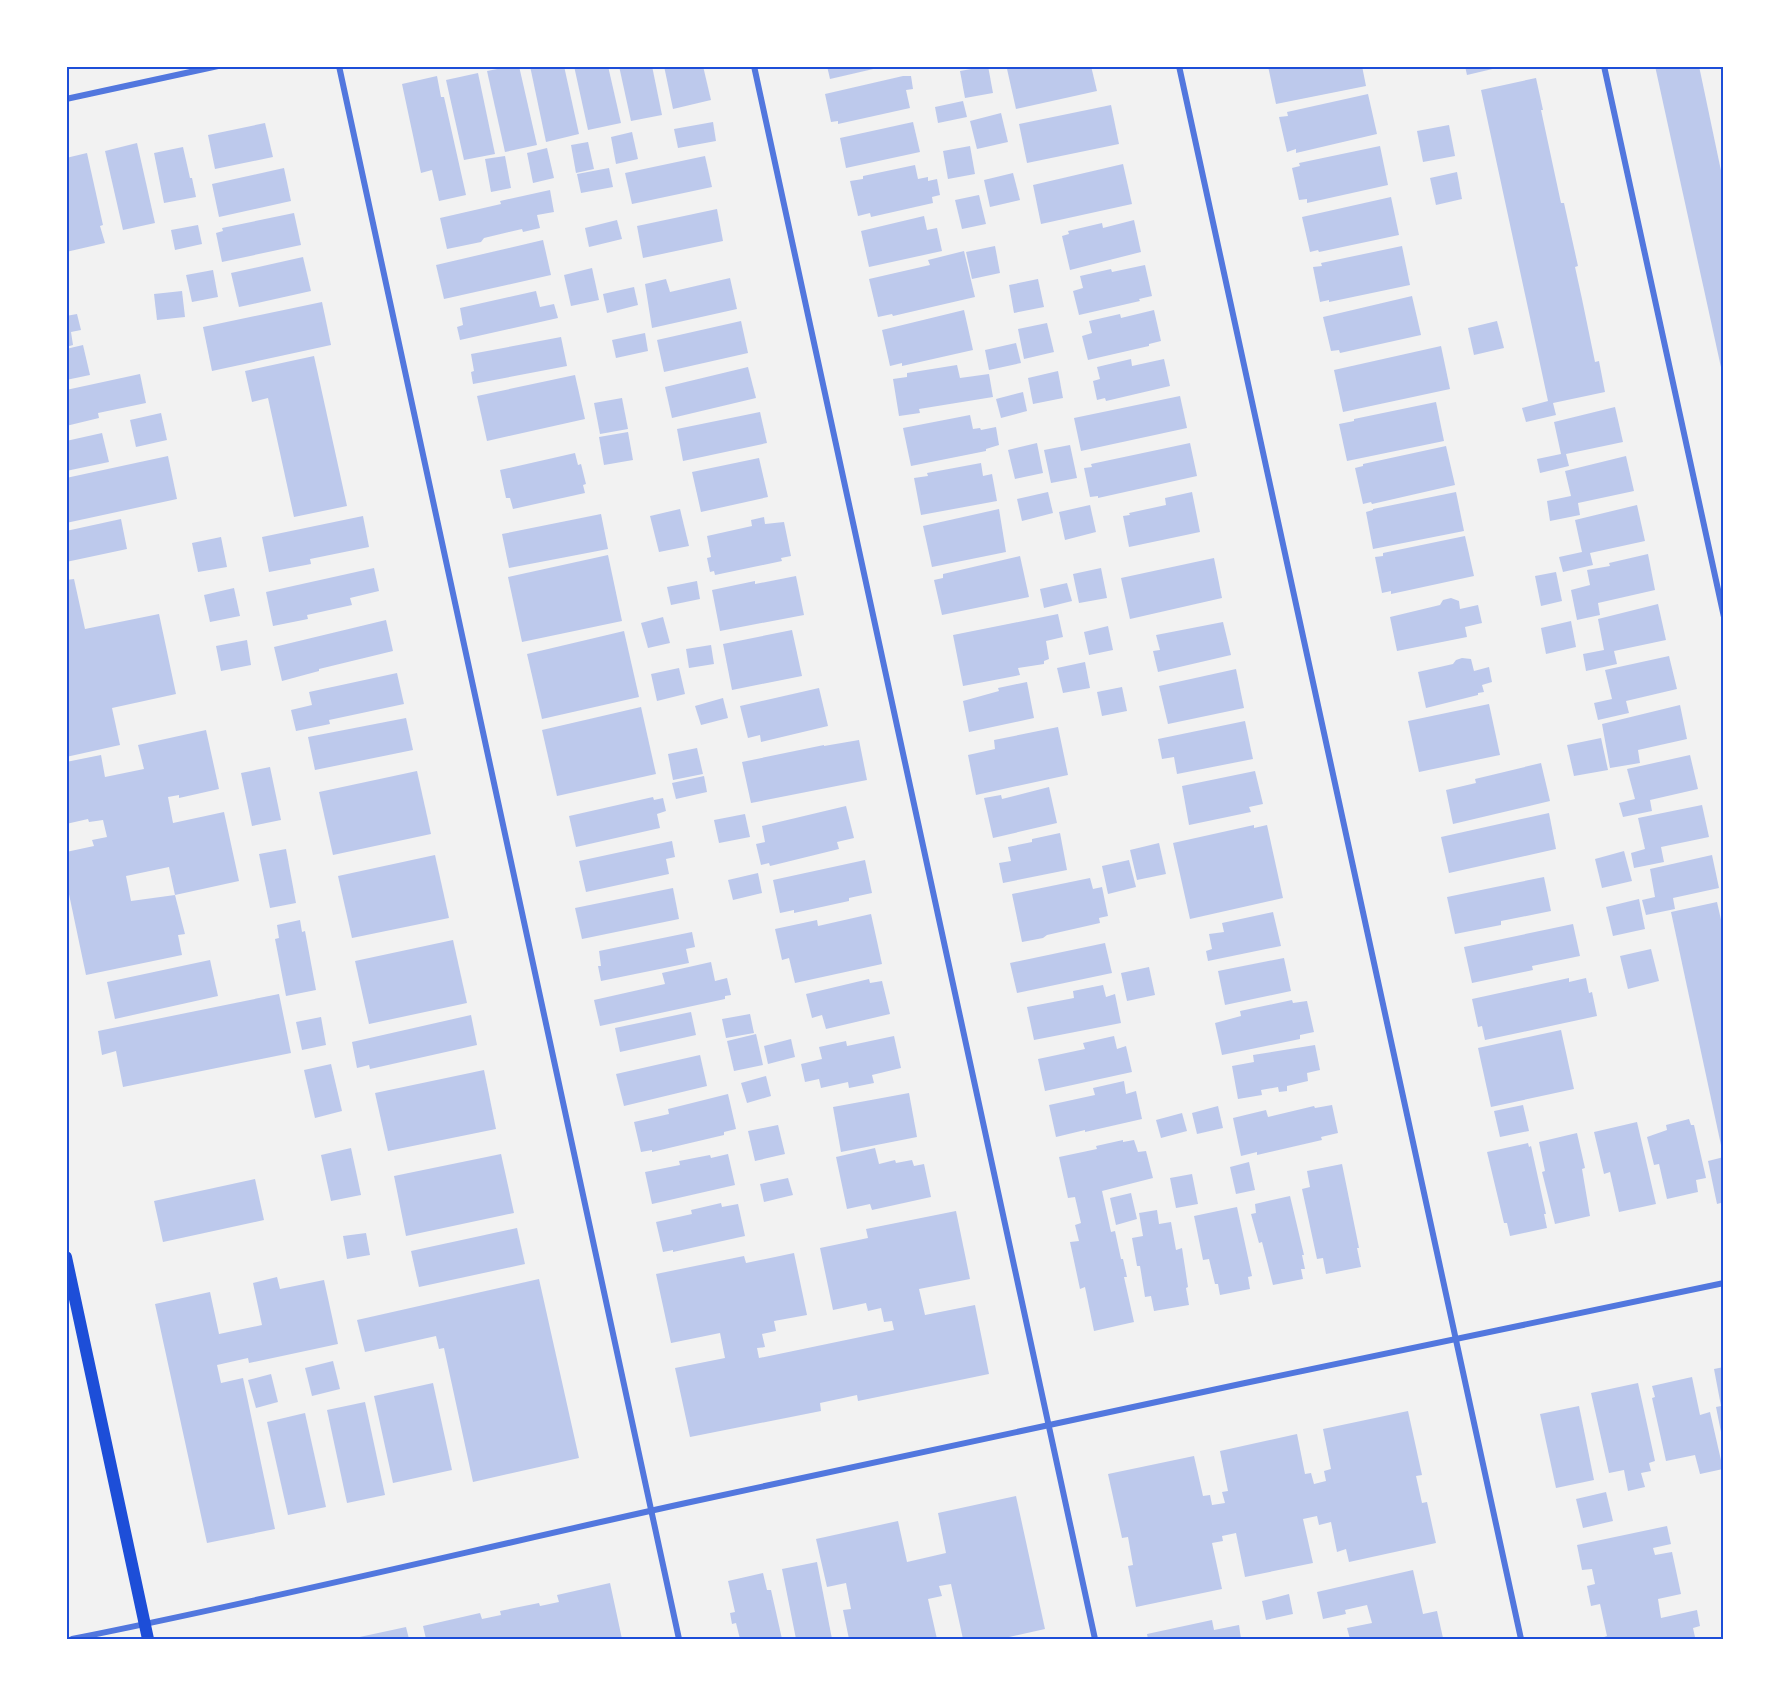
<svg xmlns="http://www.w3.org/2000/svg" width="1790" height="1705" viewBox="0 0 1790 1705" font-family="'DM Sans',sans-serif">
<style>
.building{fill:#bdc9ec}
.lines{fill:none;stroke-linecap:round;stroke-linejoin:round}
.minor{stroke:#5277de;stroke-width:6}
.secondary{stroke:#1d4ed8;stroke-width:12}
.neatline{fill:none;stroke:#1d4ed8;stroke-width:2}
</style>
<rect width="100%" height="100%" fill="#f2f2f2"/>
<g class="building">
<polygon points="512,66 519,66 537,145 505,152 487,71"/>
<polygon points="530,66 564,66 579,134 546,142"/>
<polygon points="574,66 608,66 621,123 588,130"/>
<polygon points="619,66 652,66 662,115 631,121"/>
<polygon points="664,66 703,66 711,100 673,109"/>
<polygon points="827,66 882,66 882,67 830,79"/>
<polygon points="988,66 993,93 965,98 960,71"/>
<polygon points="1018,66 1091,66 1097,91 1016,109 1007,69"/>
<polygon points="1268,66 1362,66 1366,86 1276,104"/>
<polygon points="1465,66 1501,66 1501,67 1467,75"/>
<polygon points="1655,66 1699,66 1724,185 1724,381"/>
<polygon points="478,73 495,154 464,160 446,80"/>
<polygon points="437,76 441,97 444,97 466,195 439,201 432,170 421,173 402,84"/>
<polygon points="903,76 911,76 913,89 906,90 910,108 838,124 838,121 831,122 825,94"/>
<polygon points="1536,78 1543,110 1541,110 1561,203 1564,203 1578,266 1575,267 1582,299 1595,362 1599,361 1605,392 1553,403 1556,415 1526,422 1522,408 1548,401 1481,90"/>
<polygon points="1368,94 1377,134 1296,153 1296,149 1287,152 1279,117 1288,116 1287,112"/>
<polygon points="963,101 967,117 938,123 935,107"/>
<polygon points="1111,105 1119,144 1027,163 1019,124"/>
<polygon points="1001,113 1008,142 977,149 970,121"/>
<polygon points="713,122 716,141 678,148 674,129"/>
<polygon points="913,122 920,152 846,168 840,138"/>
<polygon points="265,123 273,157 215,169 208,135"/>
<polygon points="1449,125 1455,156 1423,162 1417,131"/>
<polygon points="632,132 638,159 616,164 611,137"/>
<polygon points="588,142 594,169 576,173 571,145"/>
<polygon points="137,143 155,223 123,230 105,151"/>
<polygon points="970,146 975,174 948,179 943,151"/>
<polygon points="1380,146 1388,185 1307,203 1307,199 1299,200 1292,168 1300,166 1299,163"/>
<polygon points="183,147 190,178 192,178 196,197 164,203 154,153"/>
<polygon points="547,148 554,178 533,183 527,153"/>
<polygon points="87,153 103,225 100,226 105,243 66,252 66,158"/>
<polygon points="505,156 511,188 491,192 485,159"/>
<polygon points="705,156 712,187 632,204 625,173"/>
<polygon points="1123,164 1132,204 1041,224 1033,185"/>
<polygon points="915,165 918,179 928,177 928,181 937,179 940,195 932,197 933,203 871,217 870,213 858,216 850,181 863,179 863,176"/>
<polygon points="284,168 291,201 219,217 212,184"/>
<polygon points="609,168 613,187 581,193 577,174"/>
<polygon points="1457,172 1462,199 1436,205 1430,178"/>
<polygon points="1013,173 1020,200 990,207 984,180"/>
<polygon points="550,190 554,212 537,215 540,228 523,232 522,229 484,238 481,242 447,249 440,218 501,204 500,201"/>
<polygon points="979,195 986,224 962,229 955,200"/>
<polygon points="1391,197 1399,235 1319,252 1318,250 1310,252 1302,217"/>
<polygon points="717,209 723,241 643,258 637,226"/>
<polygon points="294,213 301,245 222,262 216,233 223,231 222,228"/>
<polygon points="924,216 927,230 937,228 942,251 869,267 861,231"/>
<polygon points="617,220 622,239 589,247 585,228"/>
<polygon points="1134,220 1141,252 1070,270 1062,236 1069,234 1068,231 1102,223 1103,228"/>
<polygon points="198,225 202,244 175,250 171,230"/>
<polygon points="543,240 551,275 444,299 436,265"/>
<polygon points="995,246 1000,273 972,279 966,252"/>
<polygon points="1402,246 1410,285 1329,302 1329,300 1320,302 1313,267 1322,266 1321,263"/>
<polygon points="964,251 975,297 893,316 892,314 878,317 869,279 930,265 928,260"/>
<polygon points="303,257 311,291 239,307 231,273"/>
<polygon points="1145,265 1152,296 1139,299 1140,301 1079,315 1073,291 1083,288 1080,276 1111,269 1112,272"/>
<polygon points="592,268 599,300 571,306 564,275"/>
<polygon points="213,270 218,297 192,302 186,275"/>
<polygon points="730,278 737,309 652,328 645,284 666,279 670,292"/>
<polygon points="1038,279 1044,307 1014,313 1009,285"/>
<polygon points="634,287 638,305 607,313 603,294"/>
<polygon points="182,291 185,317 157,320 154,294"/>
<polygon points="536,291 540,307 554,304 558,318 460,340 457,327 463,325 460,308"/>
<polygon points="1412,296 1421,335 1340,353 1339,350 1331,351 1323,317"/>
<polygon points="322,302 331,345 212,371 203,327"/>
<polygon points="964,310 973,350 902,366 902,363 890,366 882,330"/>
<polygon points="1154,310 1161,341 1149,344 1149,346 1088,360 1082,336 1092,333 1089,321 1120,314 1121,318"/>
<polygon points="77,314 81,330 71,332 73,345 66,347 66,316"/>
<polygon points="741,321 748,353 664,372 657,340"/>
<polygon points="1497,321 1504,348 1474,355 1468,328"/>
<polygon points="1047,323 1054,352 1024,359 1018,329"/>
<polygon points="645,333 648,351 616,358 612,340"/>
<polygon points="561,337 567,366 473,384 471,372 474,371 471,354"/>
<polygon points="1016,343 1021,363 989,370 985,350"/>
<polygon points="83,345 90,375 66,380 66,349"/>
<polygon points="1441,346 1450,389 1343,412 1334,370"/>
<polygon points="314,356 347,506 294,517 268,398 252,402 245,371"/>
<polygon points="1131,359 1132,366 1164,359 1170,386 1106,401 1105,398 1097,400 1093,381 1100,379 1097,367"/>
<polygon points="957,365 960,378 989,374 993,397 919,409 920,413 899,416 893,379 907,377 907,373"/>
<polygon points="748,367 756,398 672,418 665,387"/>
<polygon points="1058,371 1063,398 1033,404 1028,378"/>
<polygon points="140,374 146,403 98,413 99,418 66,426 66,390"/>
<polygon points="575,375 585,419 487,441 477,396"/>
<polygon points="1023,392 1027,411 1001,418 996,399"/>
<polygon points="1180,396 1187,428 1081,451 1074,418"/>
<polygon points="622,398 628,429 600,434 594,403"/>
<polygon points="1436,402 1444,441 1347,461 1339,424 1354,421 1354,419"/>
<polygon points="1615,407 1623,442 1566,454 1569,466 1540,473 1537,459 1561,454 1554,422"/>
<polygon points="760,412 767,443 683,461 677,429"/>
<polygon points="161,413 167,440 136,447 130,420"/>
<polygon points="970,415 973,429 980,428 981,430 996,427 999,445 986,449 986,451 911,466 903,428"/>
<polygon points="628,432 633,460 604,465 599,437"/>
<polygon points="102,433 109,462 66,471 66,441"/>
<polygon points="1037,443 1043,473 1015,479 1008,450"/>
<polygon points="1190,443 1197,476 1098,498 1098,496 1090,497 1084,468 1092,467 1091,464"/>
<polygon points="1070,445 1077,478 1051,483 1044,450"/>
<polygon points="1446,446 1455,485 1372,504 1371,502 1363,504 1355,468 1363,466 1363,464"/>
<polygon points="575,453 578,465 581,464 586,484 583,485 585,493 513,509 510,498 506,498 500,470"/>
<polygon points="168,456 177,499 66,523 66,478"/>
<polygon points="1626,456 1634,491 1578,503 1580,515 1550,521 1547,501 1571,496 1565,471"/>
<polygon points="759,458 768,497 701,512 692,472"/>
<polygon points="981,463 983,476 992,474 997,501 921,515 914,478 928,476 927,473"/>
<polygon points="1048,492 1053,513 1022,521 1017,499"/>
<polygon points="1192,492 1200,532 1129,547 1123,516 1130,515 1129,513 1166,505 1165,498"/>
<polygon points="1456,492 1464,531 1373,549 1366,512 1373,510 1373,509"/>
<polygon points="1090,505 1096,532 1065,540 1059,512"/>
<polygon points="1637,505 1645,541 1590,553 1593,565 1563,572 1559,557 1582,552 1575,520"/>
<polygon points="680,509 689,546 659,552 650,516"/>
<polygon points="999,509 1006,552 932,567 923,526"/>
<polygon points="601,514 608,549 509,568 502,534"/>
<polygon points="363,516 369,547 310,559 311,564 269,572 262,537"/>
<polygon points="764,517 765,524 784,522 791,556 781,558 782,561 715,575 714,571 710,572 707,558 711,557 707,536 752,526 751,520"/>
<polygon points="121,519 127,549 66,562 66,531"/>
<polygon points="1465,536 1474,576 1391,594 1391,591 1382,593 1375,557 1383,556 1383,553"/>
<polygon points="221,537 227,567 198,572 192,543"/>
<polygon points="1648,554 1655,590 1598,603 1600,615 1577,620 1571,590 1590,585 1587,570 1610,566 1609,563"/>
<polygon points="608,555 622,621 522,642 508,577"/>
<polygon points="1020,556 1029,597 942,615 934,580 943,578 943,574"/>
<polygon points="1214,558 1222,598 1130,619 1121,578"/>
<polygon points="374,568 379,591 350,598 352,605 307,615 308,619 273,626 266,592"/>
<polygon points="1101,568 1107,598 1079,603 1073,574"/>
<polygon points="1556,572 1562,601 1541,606 1535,576"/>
<polygon points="796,576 804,615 720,631 712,590 755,581 755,584"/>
<polygon points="74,579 85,629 159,614 176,694 112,708 120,745 66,757 66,580"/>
<polygon points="697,581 700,599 671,605 667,587"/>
<polygon points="1067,583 1072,601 1044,608 1040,589"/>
<polygon points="234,588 240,616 210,622 204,595"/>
<polygon points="1451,598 1459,601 1460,609 1478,605 1482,623 1465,627 1467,637 1397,651 1390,617 1440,605 1443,600"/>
<polygon points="1658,604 1666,640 1614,651 1617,664 1586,671 1583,654 1604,650 1598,619"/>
<polygon points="1058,614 1063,637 1046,641 1049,659 1044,661 1044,664 1018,668 1020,675 963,686 953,635"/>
<polygon points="663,617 670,643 648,648 641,623"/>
<polygon points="386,620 393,651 319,669 319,671 282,681 274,647"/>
<polygon points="1571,621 1576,647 1546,654 1541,628"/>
<polygon points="1223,622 1231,655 1158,672 1153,651 1160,650 1156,635"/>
<polygon points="1108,626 1113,650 1089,655 1084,632"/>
<polygon points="792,630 802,676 732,690 723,644"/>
<polygon points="624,631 639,697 542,719 527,654"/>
<polygon points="247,640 251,665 221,671 216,646"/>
<polygon points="711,645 714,664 689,668 686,649"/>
<polygon points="1669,656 1677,689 1626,701 1629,713 1598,720 1594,703 1612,699 1605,670"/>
<polygon points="1462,658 1471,659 1474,671 1489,667 1492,682 1482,685 1484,692 1478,693 1478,695 1426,708 1418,672 1453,664 1456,660"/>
<polygon points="1085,662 1090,688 1063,693 1057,668"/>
<polygon points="679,668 685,694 657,701 651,674"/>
<polygon points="1236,669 1244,708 1168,724 1159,686"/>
<polygon points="397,673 404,704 329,720 330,724 296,731 291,710 312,705 309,692"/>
<polygon points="1027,682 1034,718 969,732 963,701 999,691 998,688"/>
<polygon points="1122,687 1127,711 1102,716 1097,692"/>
<polygon points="819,688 828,726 761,742 760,735 748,738 740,706"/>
<polygon points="723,698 728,718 701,725 695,706"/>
<polygon points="1489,704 1500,755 1419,772 1408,721"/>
<polygon points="1680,705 1687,739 1638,750 1640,763 1610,768 1602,724"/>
<polygon points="641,707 656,774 557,796 542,730"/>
<polygon points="406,718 413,750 315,770 308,737"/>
<polygon points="1245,721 1253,759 1177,774 1174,757 1162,759 1158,739"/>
<polygon points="1058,727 1068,775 976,795 968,755 995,749 994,740"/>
<polygon points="206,730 219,789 179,798 179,795 168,797 173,823 224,812 239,881 175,895 169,867 126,876 131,901 175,895 185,934 178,935 182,955 86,975 66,880 66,852 94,846 92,840 107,837 103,820 89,822 88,819 66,824 66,762 101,755 105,777 144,769 138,745"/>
<polygon points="1601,738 1608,770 1574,776 1567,745"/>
<polygon points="859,740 867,780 751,803 742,762 824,745 824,746"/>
<polygon points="697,748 703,774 673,780 668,754"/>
<polygon points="1690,755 1698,789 1650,800 1652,811 1623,817 1619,803 1635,799 1627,769"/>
<polygon points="1541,763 1550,801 1453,824 1446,790 1476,783 1475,779"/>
<polygon points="270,767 281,820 252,826 241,773"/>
<polygon points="417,771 431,834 333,855 319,792"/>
<polygon points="1255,771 1263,804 1249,807 1251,812 1189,825 1182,786"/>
<polygon points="704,776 707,792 676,799 672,783"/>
<polygon points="1049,787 1057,823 993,838 984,798 1001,795 1002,799"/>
<polygon points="653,797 654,800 663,798 666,811 657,814 660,828 576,847 569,816"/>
<polygon points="1702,805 1709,837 1661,847 1664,862 1634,868 1631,853 1645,849 1638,818"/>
<polygon points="846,806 854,838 837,842 839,849 770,866 769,863 761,865 756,844 765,842 762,826"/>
<polygon points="1549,813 1556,849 1449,873 1441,837"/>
<polygon points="745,814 750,837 719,843 714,820"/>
<polygon points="1254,825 1254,828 1267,825 1283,898 1190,919 1173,843"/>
<polygon points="1060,833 1067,870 1003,883 999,863 1011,861 1008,847 1032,842 1032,839"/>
<polygon points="672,841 675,857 666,859 669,874 586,892 579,861"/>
<polygon points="1159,843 1166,874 1137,880 1130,850"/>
<polygon points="286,849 296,903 270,908 259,854"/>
<polygon points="1624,851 1632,881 1602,888 1595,859"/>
<polygon points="435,855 449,918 352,938 338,876"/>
<polygon points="1712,855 1719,888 1673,898 1675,909 1646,915 1642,900 1655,897 1650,869"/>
<polygon points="865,860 872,893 849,898 849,901 794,913 794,910 780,913 773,880"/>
<polygon points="1129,860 1136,887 1108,894 1102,866"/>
<polygon points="758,873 762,893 733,900 728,880"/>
<polygon points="1544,877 1551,911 1501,921 1501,925 1455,934 1447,897"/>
<polygon points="1090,878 1093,889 1102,887 1108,916 1099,918 1100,923 1047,935 1043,938 1022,942 1012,894"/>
<polygon points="673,888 679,919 582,939 575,908"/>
<polygon points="1639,899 1645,929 1613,936 1606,907"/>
<polygon points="1717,902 1724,933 1724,1145 1721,1145 1671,912"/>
<polygon points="1273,912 1281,946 1208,961 1206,951 1212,949 1209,934 1224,932 1222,923"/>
<polygon points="871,914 882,964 795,983 789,958 782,960 775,929 817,920 818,926"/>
<polygon points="300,920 302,932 305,931 316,990 286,996 275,939 279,938 277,925"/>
<polygon points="1573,924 1580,956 1532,966 1533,970 1472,983 1464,947"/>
<polygon points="692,932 695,947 686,949 689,963 601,981 598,966 601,966 599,951"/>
<polygon points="453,940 467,1003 369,1024 355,961"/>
<polygon points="1105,943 1112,973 1017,993 1010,963"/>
<polygon points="1651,949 1659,981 1628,989 1620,956"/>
<polygon points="1284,958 1291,991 1225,1005 1218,971"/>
<polygon points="210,960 218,996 115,1019 107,982"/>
<polygon points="711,962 715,981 727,978 731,995 725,996 725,999 600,1026 594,1000 665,984 662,973"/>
<polygon points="1149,967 1155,995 1127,1001 1121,973"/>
<polygon points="1569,978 1569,982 1586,978 1589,993 1592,992 1597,1016 1485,1040 1482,1026 1478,1027 1472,999"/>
<polygon points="869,979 870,983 882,981 890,1014 826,1029 822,1015 812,1018 806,994"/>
<polygon points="1103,985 1106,997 1115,994 1121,1023 1034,1040 1027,1007 1074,998 1073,991"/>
<polygon points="279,994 291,1053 123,1087 116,1051 102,1055 98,1031"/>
<polygon points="1292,1000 1293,1003 1307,1001 1314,1032 1300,1035 1300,1039 1222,1055 1215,1023 1241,1016 1240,1011"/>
<polygon points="691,1012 696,1035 620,1052 615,1028"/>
<polygon points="750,1014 754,1033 726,1038 722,1019"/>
<polygon points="471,1015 477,1045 370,1069 369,1065 357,1068 352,1042"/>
<polygon points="321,1017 326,1045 302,1050 296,1022"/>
<polygon points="1561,1030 1574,1089 1491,1107 1478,1048"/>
<polygon points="756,1034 763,1065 734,1071 727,1041"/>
<polygon points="894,1036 901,1068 872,1075 874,1083 849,1088 848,1082 821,1088 819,1079 805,1082 801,1064 822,1059 819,1047 846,1041 847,1046"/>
<polygon points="1114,1036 1117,1049 1126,1046 1132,1072 1045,1091 1038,1059 1085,1049 1083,1043"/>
<polygon points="791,1039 795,1057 768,1064 764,1046"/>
<polygon points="1315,1045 1320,1070 1307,1073 1308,1081 1287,1086 1287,1091 1279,1092 1278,1087 1261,1090 1262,1095 1238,1099 1232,1066 1254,1062 1253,1055"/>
<polygon points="700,1055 707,1086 624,1106 616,1074"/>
<polygon points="331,1064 342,1111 315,1118 304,1070"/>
<polygon points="484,1070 496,1129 388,1151 375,1093"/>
<polygon points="766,1076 771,1096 747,1103 741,1083"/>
<polygon points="1124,1081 1126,1094 1136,1091 1142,1119 1085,1132 1085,1130 1056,1137 1049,1105 1095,1095 1093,1088"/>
<polygon points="909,1093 917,1137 841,1152 833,1107"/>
<polygon points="728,1094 736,1129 724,1132 724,1135 652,1152 652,1150 641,1152 634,1122 669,1114 668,1109"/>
<polygon points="1332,1105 1338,1133 1321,1137 1322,1140 1257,1155 1257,1152 1241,1156 1233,1118 1266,1110 1268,1117 1314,1106 1315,1108"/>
<polygon points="1523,1105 1529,1131 1500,1137 1494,1111"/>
<polygon points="1218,1106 1223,1128 1197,1134 1192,1113"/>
<polygon points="1182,1113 1187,1131 1161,1138 1156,1120"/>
<polygon points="1689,1119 1691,1125 1694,1125 1706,1178 1696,1180 1698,1192 1667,1199 1659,1164 1654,1165 1647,1137 1667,1130 1666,1125"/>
<polygon points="1637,1122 1656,1204 1619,1212 1610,1172 1604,1174 1594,1132"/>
<polygon points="778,1125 785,1154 755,1161 748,1131"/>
<polygon points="1577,1133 1585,1168 1582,1169 1590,1216 1555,1224 1542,1172 1545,1171 1539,1142"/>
<polygon points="1123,1140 1123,1142 1134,1140 1138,1152 1146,1151 1153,1178 1102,1191 1111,1232 1115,1231 1121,1259 1123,1259 1127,1277 1124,1277 1134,1322 1094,1331 1085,1287 1080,1289 1070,1242 1079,1241 1075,1225 1081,1223 1075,1197 1068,1198 1059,1157 1097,1149 1096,1146"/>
<polygon points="1528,1143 1529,1147 1531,1146 1546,1214 1544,1214 1547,1228 1510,1236 1507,1223 1504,1223 1487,1152"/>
<polygon points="351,1148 361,1195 331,1201 321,1155"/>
<polygon points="875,1148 879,1164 895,1160 896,1163 912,1160 914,1166 924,1164 931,1197 872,1210 870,1204 847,1209 836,1157"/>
<polygon points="501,1154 514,1213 406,1236 394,1176"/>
<polygon points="728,1154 735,1185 652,1204 645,1172 680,1165 679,1161 710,1155 711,1158"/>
<polygon points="1724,1157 1724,1202 1717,1204 1708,1161"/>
<polygon points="1249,1162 1255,1190 1236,1194 1230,1167"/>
<polygon points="1342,1164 1359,1248 1357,1248 1361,1267 1326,1274 1323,1258 1317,1259 1302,1189 1310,1187 1307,1171"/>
<polygon points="1192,1174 1198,1204 1176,1208 1170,1178"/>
<polygon points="788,1178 793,1195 764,1202 760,1184"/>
<polygon points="255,1179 264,1220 163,1242 154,1201"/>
<polygon points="1131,1193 1137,1219 1116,1225 1110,1198"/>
<polygon points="1290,1196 1304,1255 1302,1255 1305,1269 1301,1269 1303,1279 1273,1285 1262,1242 1259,1243 1251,1214 1256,1213 1255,1204"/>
<polygon points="721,1203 722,1207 738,1204 745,1236 673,1252 673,1250 663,1252 656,1222 692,1214 691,1210"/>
<polygon points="1237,1207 1252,1276 1248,1277 1250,1289 1220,1295 1218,1284 1215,1284 1209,1259 1203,1260 1194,1216"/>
<polygon points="1157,1210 1159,1224 1171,1222 1176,1250 1182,1248 1188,1287 1186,1288 1189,1305 1154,1311 1151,1296 1145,1297 1140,1266 1137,1266 1132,1238 1143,1236 1139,1213"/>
<polygon points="956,1211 970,1279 919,1289 925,1315 975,1305 989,1374 858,1401 857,1395 820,1403 821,1411 690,1437 675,1368 725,1358 720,1333 671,1343 656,1274 744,1256 746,1263 794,1253 807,1315 774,1321 776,1331 762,1334 765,1347 757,1348 759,1358 894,1330 892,1321 884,1322 881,1308 868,1311 866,1303 833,1310 820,1248 868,1238 866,1229"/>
<polygon points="517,1228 525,1264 419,1287 411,1251"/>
<polygon points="366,1233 370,1255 347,1259 343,1236"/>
<polygon points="277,1277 280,1289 324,1280 338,1344 249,1363 248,1358 217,1365 221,1383 243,1378 275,1529 207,1543 155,1304 210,1292 219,1334 262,1325 253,1283"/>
<polygon points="539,1279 579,1458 473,1482 444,1348 439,1349 436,1336 365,1352 357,1320"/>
<polygon points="333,1361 340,1389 312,1396 305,1368"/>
<polygon points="1724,1367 1724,1442 1723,1442 1716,1407 1721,1406 1714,1369"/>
<polygon points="271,1374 278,1402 256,1408 248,1380"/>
<polygon points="1692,1377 1700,1415 1710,1412 1723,1469 1700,1474 1695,1455 1666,1461 1652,1398 1655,1397 1652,1386"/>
<polygon points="433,1383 452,1470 393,1483 374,1396"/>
<polygon points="1638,1383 1655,1461 1649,1463 1651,1471 1641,1473 1645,1487 1628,1491 1624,1470 1609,1473 1591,1393"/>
<polygon points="365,1402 385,1495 347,1503 327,1410"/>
<polygon points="1579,1406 1594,1480 1556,1488 1540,1414"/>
<polygon points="1408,1411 1422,1475 1416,1476 1422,1503 1427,1502 1436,1543 1349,1562 1346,1549 1337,1552 1331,1522 1319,1525 1317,1516 1303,1519 1313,1563 1245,1577 1236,1533 1222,1536 1223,1541 1212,1543 1222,1589 1136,1607 1128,1566 1133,1565 1128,1537 1122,1538 1108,1474 1194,1456 1203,1496 1210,1495 1212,1505 1225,1503 1222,1492 1228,1491 1220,1451 1297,1434 1305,1474 1311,1473 1314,1484 1326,1481 1324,1471 1331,1469 1323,1429"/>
<polygon points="305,1413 326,1507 288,1515 267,1422"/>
<polygon points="1606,1492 1613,1521 1583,1528 1576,1499"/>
<polygon points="1016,1496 1045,1629 1000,1639 963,1639 951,1584 939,1586 942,1596 928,1599 937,1639 849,1639 843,1610 851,1609 846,1583 827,1587 816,1539 898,1521 907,1562 946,1553 938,1513"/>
<polygon points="1667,1526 1671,1544 1653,1548 1655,1555 1672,1552 1681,1594 1658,1599 1661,1618 1697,1610 1700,1626 1693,1628 1695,1637 1692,1639 1598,1639 1607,1636 1600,1604 1591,1606 1587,1586 1595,1584 1592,1569 1582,1570 1577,1545"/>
<polygon points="817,1562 832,1639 796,1639 782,1569"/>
<polygon points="1413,1570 1423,1614 1437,1611 1443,1638 1350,1639 1347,1628 1372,1623 1367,1605 1345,1610 1346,1614 1323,1619 1317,1592"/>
<polygon points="763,1573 767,1590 771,1590 782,1639 740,1639 736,1623 732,1624 730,1613 735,1612 728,1581"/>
<polygon points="610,1583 622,1639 426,1639 423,1626 480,1613 482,1619 501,1615 500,1611 539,1603 540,1606 559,1602 557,1595"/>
<polygon points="1289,1594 1293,1614 1266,1620 1262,1601"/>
<polygon points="1212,1620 1214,1630 1239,1625 1241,1639 1148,1639 1147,1634"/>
<polygon points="406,1627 409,1639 355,1639 355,1638"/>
</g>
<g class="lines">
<g class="minor">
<polyline points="339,66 679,1639"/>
<polyline points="754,66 1095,1639"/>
<polyline points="1179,66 1521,1639"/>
<polyline points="1604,66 1724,617"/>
<polyline points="66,99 218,66"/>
<path d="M72,1639C278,1598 481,1548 686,1503C1031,1427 1378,1355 1724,1283"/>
</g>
<polyline class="secondary" points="66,1257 148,1639"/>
</g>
<rect width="1790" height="1705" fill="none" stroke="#ffffff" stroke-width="135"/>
<rect x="68" y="68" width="1654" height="1570" class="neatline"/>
</svg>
